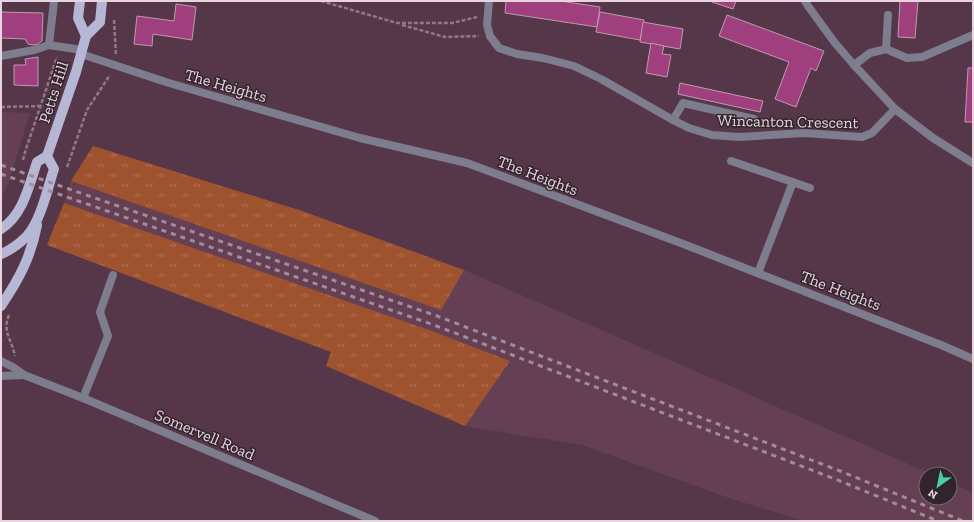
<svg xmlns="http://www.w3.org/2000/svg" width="974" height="522" viewBox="0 0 974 522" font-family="'Zilla Slab',serif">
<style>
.built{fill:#654055}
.grass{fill:url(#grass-tufts)}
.building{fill:#a03f7d;stroke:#bf9aae}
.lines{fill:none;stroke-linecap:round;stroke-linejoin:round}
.path{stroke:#927887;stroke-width:2.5;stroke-dasharray:4 2;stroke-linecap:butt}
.service{stroke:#7d7d8d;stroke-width:8}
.minor{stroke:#7d7d8d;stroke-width:8}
.primary{stroke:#b6b7d5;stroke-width:10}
.rail{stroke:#a48b99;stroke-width:3;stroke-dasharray:5 5;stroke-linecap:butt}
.labels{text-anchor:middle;stroke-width:3;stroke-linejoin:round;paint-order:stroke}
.street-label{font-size:16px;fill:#e8d4df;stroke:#32242c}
</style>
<defs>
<pattern id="grass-tufts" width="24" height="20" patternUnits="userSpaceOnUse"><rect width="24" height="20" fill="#9e522e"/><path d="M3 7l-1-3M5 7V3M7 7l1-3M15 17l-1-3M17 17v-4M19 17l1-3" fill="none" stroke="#b07256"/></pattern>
</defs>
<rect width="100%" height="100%" fill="#563749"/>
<g class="built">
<polygon points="1,112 30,113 8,185 1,197"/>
<polygon points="93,146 302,211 464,270 931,474 926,474 926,498 950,498 950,482 973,493 973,521 804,521 732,499 582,445 465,426 326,366 331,352 47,245 64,203 71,181"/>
</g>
<g class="grass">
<polygon points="93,146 302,211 464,270 441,310 71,181"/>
<polygon points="64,203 432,331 510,361 465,426 326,366 331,352 47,245"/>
</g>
<g class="building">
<polygon points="506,1 560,1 600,7 597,27 505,13"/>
<polygon points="713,1 736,1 733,9 712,2"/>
<polygon points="900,1 918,1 915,38 898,37"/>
<polygon points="176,4 196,7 192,40 153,34 152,46 134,44 137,16 174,21"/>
<polygon points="1,12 43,13 42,41 38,44 33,45 28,44 25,39 1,38"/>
<polygon points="600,12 644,20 640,40 596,32"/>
<polygon points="727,15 824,51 816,71 811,68 796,107 775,99 789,62 719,36"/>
<polygon points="643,22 683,29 680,49 640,42"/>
<polygon points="651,43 664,46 662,54 671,55 667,77 646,73"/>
<polygon points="38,57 38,86 14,85 14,65 26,65 25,59"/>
<polygon points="968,68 973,68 973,122 965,122"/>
<polygon points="680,83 763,101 760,112 678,94"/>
</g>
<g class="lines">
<g class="path">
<polyline points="321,1 397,23 452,23 477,17"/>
<polyline points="114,20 116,55"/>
<polyline points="402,25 445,37 479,36"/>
<polyline points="1,107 40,106"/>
<polyline points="23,160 26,149 57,57"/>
<polyline points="67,167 87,110 110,75"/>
<path d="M9,315C2,332 12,340 15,356"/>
</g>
<g class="service">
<polyline points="49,45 54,1"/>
<polyline points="886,49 888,15"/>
<polyline points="854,65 870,53 886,49 907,58 922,57 973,35"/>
<polyline points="673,120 683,103 754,119"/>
<polyline points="731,161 810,188"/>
<polyline points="758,273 793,182"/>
</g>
<g class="minor">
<polyline points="489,1 487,25 490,36 499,48 517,54 543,58 574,66 601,79 673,120 689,128 712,135 739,137 804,133 862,137 872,133 895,109"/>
<polyline points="805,1 808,6 835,43 854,65 895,109 933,138 973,163"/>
<polyline points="81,54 169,83 360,138 467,163 686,245 941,345 973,359"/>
<polyline points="1,56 34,50 49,45 82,50"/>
<polyline points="1,361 13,367 24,375 83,398 375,521"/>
<polyline points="1,376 24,375"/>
<polyline points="83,398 108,336 100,312 113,275"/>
</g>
<g class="primary">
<polyline points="80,1 78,18 86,36"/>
<polyline points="47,156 76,72 86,36 100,22 102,1"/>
<path d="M1,229C23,215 29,186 37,162L47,156"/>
<path d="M1,254C11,250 19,244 27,236C41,220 47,190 54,169L47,156"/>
<path d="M1,306C19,279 31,257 37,225"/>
</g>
<g class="rail">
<polyline points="1,165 69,189 437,316 840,471 963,521"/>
<polyline points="1,174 434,325 835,479 938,521"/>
</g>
</g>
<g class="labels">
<g class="street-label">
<text transform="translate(226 85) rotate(16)" y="6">The Heights</text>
<text transform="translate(53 92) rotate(-72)" y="6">Petts Hill</text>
<text transform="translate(788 121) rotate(1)" y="6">Wincanton Crescent</text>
<text transform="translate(538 175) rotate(21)" y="6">The Heights</text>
<text transform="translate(841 290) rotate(21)" y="6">The Heights</text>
<text transform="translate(205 434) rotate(23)" y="6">Somervell Road</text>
</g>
</g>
<rect width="974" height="522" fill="none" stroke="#e8d4df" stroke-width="4"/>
<g transform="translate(938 486) rotate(213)"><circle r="19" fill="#32242c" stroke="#7b6a74"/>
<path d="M0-3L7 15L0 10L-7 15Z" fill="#45d49f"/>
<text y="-6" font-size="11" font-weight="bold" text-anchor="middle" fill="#e8d4df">N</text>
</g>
</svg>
